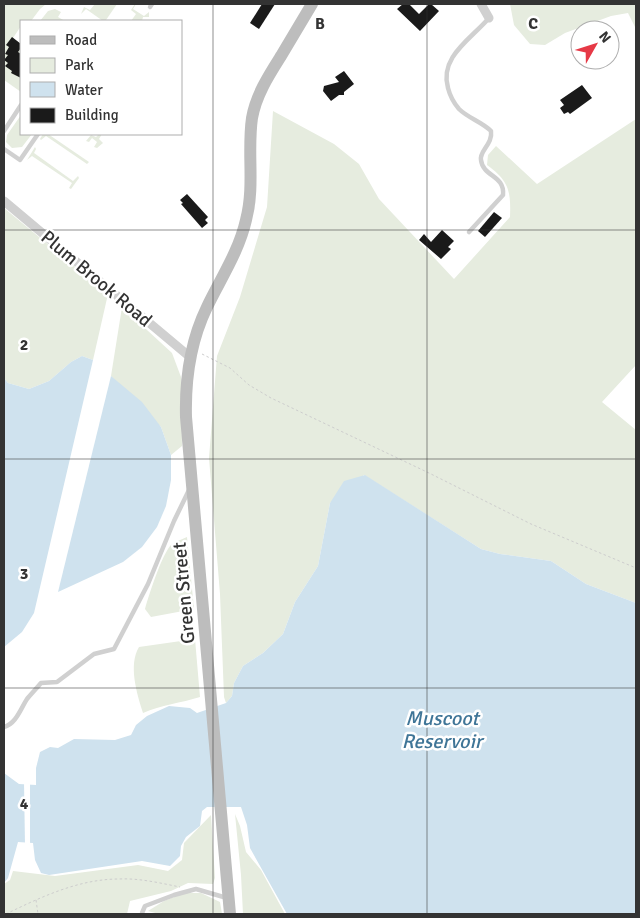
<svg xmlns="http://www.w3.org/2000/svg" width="640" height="918" viewBox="0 0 640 918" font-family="Signika,sans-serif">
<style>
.green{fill:#e6ecdf}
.water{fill:#cfe2ee}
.pier{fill:#fff}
.building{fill:#1a1a1a}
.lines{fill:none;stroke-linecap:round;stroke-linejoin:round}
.path{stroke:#cdcdcd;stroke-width:1;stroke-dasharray:2.5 2.5;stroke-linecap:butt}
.service{stroke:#d0d0d0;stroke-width:4.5}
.minor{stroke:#d0d0d0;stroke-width:9}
.secondary{stroke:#bdbdbd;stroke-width:12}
.grid{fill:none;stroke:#333;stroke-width:1;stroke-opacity:0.55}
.labels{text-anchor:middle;stroke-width:5;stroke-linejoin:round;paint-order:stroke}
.street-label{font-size:19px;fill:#333;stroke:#fff}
.water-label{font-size:20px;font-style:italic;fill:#3f7597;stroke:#fff}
.grid-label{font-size:16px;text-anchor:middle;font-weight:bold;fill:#333;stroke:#fff;stroke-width:5;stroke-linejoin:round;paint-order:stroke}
</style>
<rect width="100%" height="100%" fill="#fff"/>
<g class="green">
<polygon points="4,4 46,4 40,9 31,21 21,21 21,26 13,38 21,44 21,92 4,80"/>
<polygon points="95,4 117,4 106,20 107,21 103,21 86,9 81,14 84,7 90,10"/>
<polygon points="135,4 136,4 133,9 144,16 149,12 149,17 143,17 142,21 131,21 136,14 131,10"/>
<polygon points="510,4 636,4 636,29 628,13 611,16 565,33 545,45 530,44 514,25"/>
<polygon points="55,9 61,12 58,17 65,21 40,21 48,11"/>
<path d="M273,111L334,144L359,164L379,199L454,279L510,217C511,191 509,181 487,165L488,155L496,146L537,184L636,119V365L602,402L636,430V603L586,584L551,561L500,554L481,549L364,475L330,503L318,566L295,602L283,634L263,653L243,666L234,683L232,696L226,703L224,697L220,594L209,458L217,356L240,297L267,207Z"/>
<polygon points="21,115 21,134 32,134 22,147 12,148 6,142 7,135"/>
<polygon points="43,134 48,134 89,162 87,164 46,136 41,140 40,139"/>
<polygon points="99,134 102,134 99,139 103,143 97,148 94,147 97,142 92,138 89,142 86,141 91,135 96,137"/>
<polygon points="35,147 36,149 34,153 73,181 78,176 79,178 71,189 69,188 72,183 32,156 27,160"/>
<polygon points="4,208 108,294 93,360 82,356 71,362 49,381 29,389 8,383 4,378"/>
<polygon points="122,307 172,353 181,377 182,446 171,455 161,427 111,376"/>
<path d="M187,537L194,609L151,617L145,609C149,595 162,553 172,544C176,541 183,539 187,537Z"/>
<path d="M195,639L200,697C181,703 161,705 143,713C137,694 128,665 139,647Z"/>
<polygon points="235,814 240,826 246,852 261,870 285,914 243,914 241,875"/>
<polygon points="211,815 215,878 213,884 188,883 171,891 130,901 127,914 4,914 4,884 10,880 13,871 55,876 138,865 168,871 182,860 184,843"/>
<polygon points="184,893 201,893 220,902 222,914 159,914 148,911 164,901"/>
</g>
<g class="water">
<polygon points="82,356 93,360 34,613 22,632 4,647 4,378 8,383 29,389 49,381 71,362"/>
<polygon points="111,376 142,402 161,427 171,455 171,480 166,506 157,527 142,547 123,562 58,592"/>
<polygon points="365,475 481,549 500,554 551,561 586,584 636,603 636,914 287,914 250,848 247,825 241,807 207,807 202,811 200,826 186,837 181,846 180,856 170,866 142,861 49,875 41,873 35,860 33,843 18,842 8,878 4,883 4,773 19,784 36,785 36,768 40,752 50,747 58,748 74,739 115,740 131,735 136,725 147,716 169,706 190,708 197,713 226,703 232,696 234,683 243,666 263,653 283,634 295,602 318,566 330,503 344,481"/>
</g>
<polygon class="pier" points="24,782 30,782 30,845 25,845"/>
<g class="building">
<polygon points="262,4 275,4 259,29 250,23"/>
<polygon points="403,4 409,4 419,14 429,4 431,4 439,11 420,31 397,9"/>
<polygon points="12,37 21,44 21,48 18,52 21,54 21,78 11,73 12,71 5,66 8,63 4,60 8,55 5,54 9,47 6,45"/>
<polygon points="344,71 354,84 344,92 344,95 339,95 331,101 323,91 324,86 339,82 335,77"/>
<polygon points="582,85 592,98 570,114 568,112 564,114 560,108 564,105 560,100"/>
<polygon points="187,194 208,217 205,220 208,223 202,228 181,204 183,203 180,200"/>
<polygon points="494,212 502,218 485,237 478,231"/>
<polygon points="442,230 454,241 448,247 451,249 441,259 419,240 424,234 431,242"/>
</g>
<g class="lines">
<g class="path">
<polyline points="202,354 230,368 249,385 271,398 429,473 531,524 636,568"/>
<polyline points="36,900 38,914"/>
<path d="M6,914C41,897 79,879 119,879C139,878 160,883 180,887"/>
</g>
<g class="service">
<polyline points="150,7 152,4"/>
<polyline points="4,131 21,105"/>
<polyline points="4,149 20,160 38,134"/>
<path d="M469,232L503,195C505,175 483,177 481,160C479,151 493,144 491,131C482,122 468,118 459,109C453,102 450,96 448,88C439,57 471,39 489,18"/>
<path d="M4,727C16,724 21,708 27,699C31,694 36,689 41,683L57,682L94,654L114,649L148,584L174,521L189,490"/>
<polyline points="142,913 145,906 174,895 196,889 227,898"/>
</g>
<g class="minor">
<polyline points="481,4 489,18"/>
<polyline points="4,201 190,357"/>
</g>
<path class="secondary" d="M230,914L186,417C185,378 190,342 207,307C221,278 239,251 246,220C255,186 247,152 252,118C256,95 269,75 281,56C291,39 302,21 312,4"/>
</g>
<path class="grid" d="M213,4V914M427,4V914M4,230H636M4,459H636M4,688H636"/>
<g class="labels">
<g class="street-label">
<text transform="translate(97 278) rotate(40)" y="7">Plum Brook Road</text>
<text transform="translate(183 593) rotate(-95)" y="7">Green Street</text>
</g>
<g class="water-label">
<text x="442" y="725">Muscoot<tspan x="442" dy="23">Reservoir</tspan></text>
</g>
</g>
<g class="grid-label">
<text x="320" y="29">B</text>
<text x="533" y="29">C</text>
<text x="24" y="350">2</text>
<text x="24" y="579">3</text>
<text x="24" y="809">4</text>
</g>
<rect width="640" height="918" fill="none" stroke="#333333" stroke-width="10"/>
<rect x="20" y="20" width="162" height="115" fill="#ffffff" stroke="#adadad"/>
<rect x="30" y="36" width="25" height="8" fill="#bdbdbd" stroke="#adadad"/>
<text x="65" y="45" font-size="15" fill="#333333">Road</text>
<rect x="30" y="58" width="25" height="15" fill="#e6ecdf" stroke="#adadad"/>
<text x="65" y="70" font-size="15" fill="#333333">Park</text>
<rect x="30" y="82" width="25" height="15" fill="#cfe2ee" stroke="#adadad"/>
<text x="65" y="95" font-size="15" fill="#333333">Water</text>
<rect x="30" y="108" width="25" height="15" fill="#1a1a1a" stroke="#adadad"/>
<text x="65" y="120" font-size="15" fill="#333333">Building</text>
<g transform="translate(595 45) rotate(51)"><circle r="24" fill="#ffffff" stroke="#adadad"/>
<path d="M0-4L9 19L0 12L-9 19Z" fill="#e63946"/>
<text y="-8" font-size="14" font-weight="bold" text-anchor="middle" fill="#333333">N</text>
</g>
</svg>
